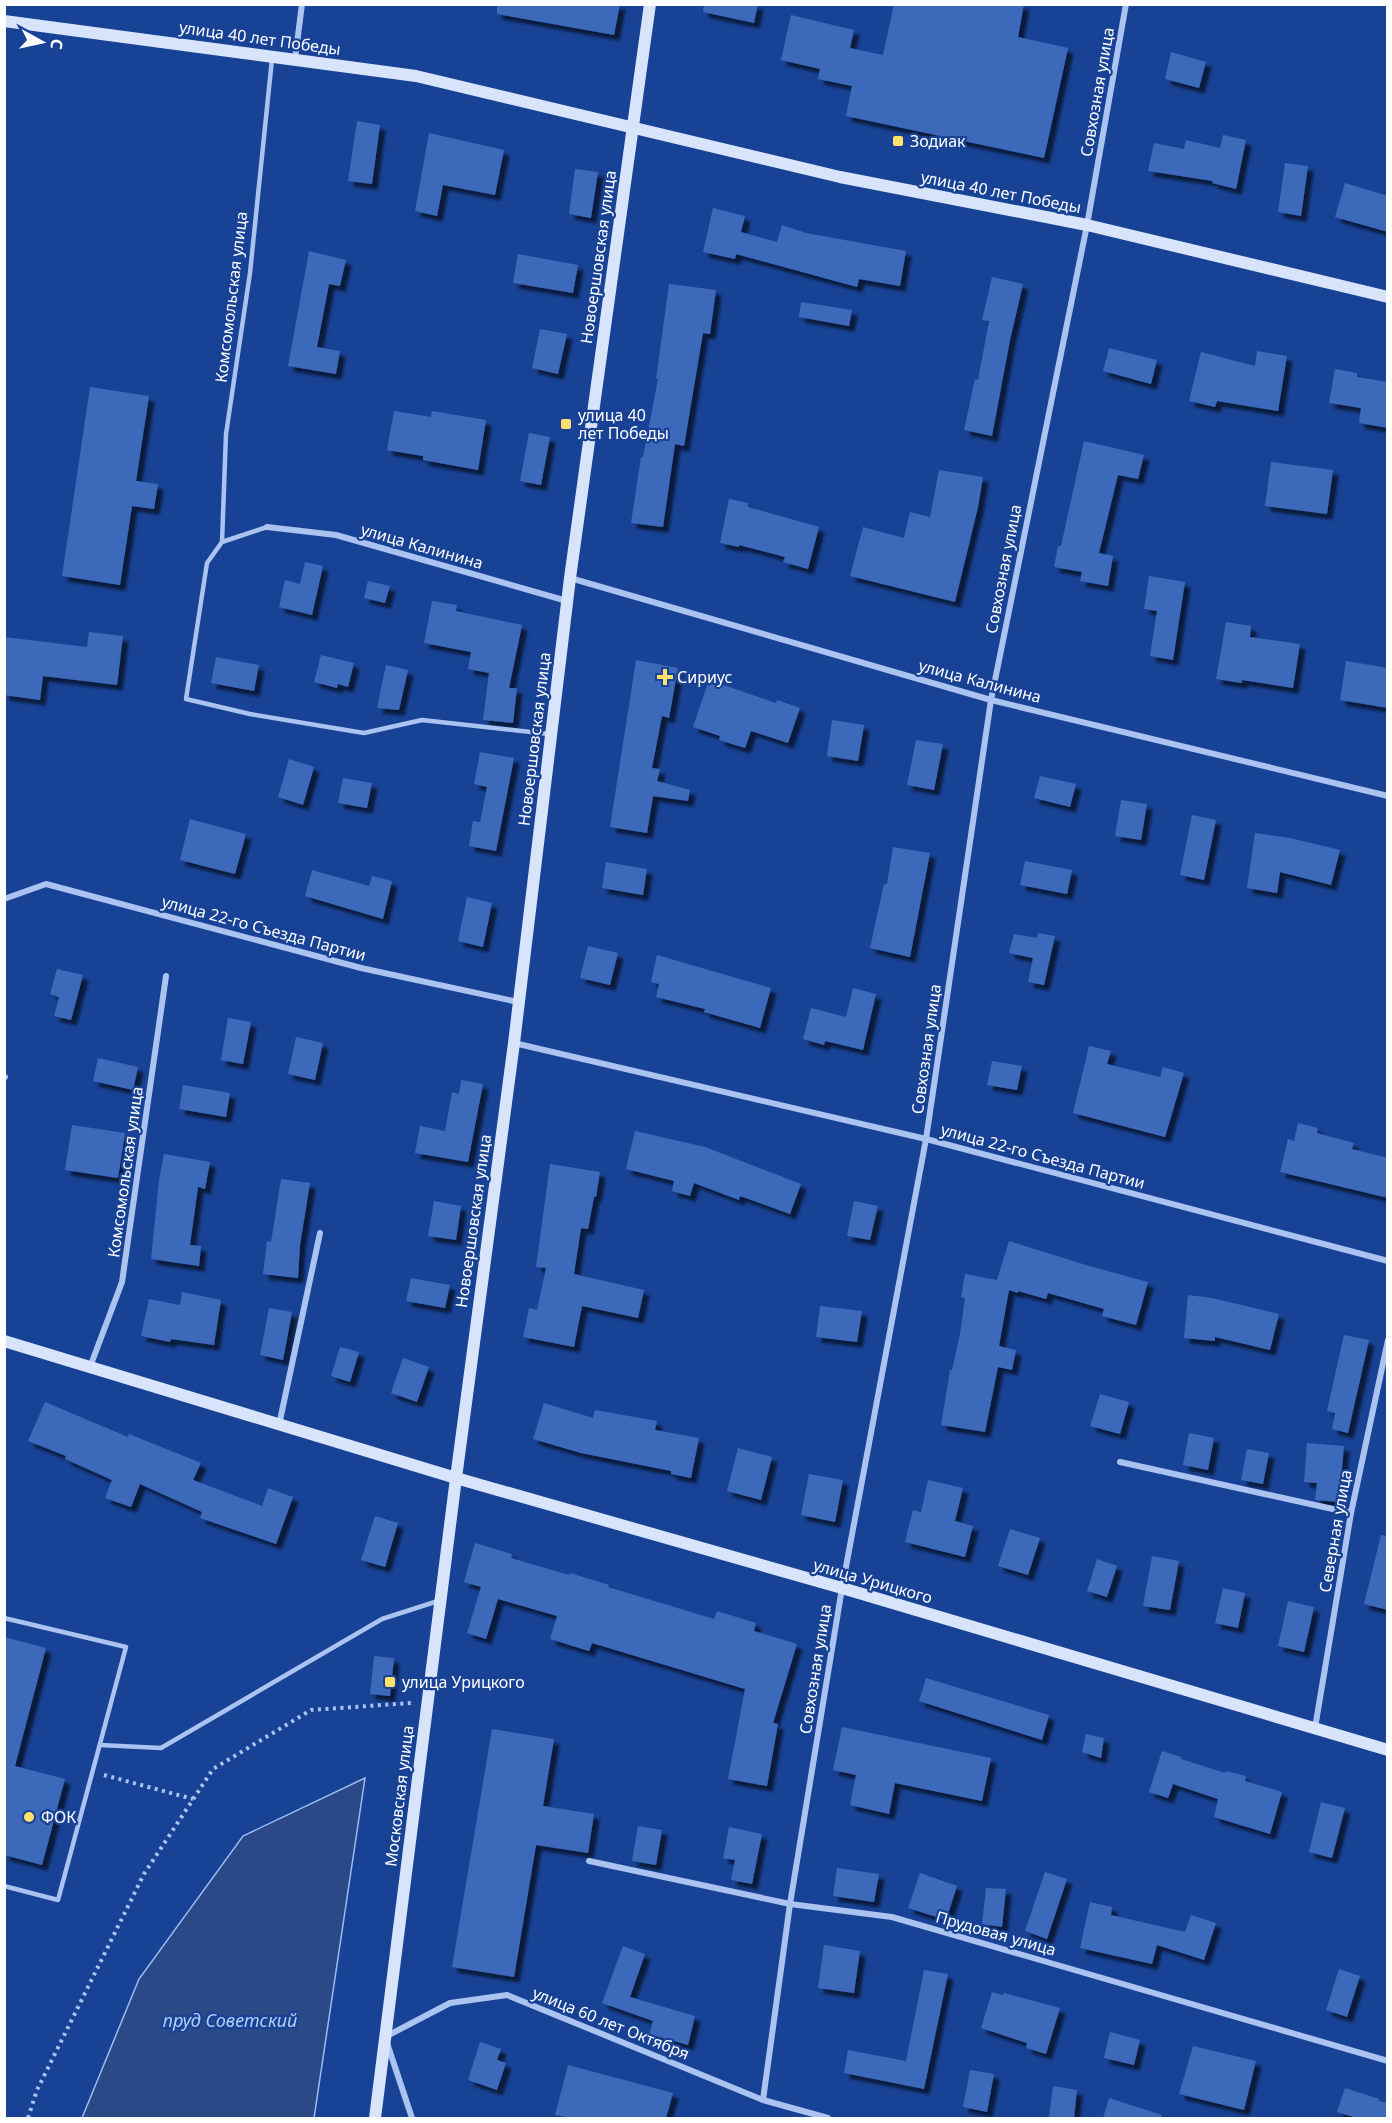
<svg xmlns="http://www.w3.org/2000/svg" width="1392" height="2123" viewBox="0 0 1392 2123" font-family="'Noto Sans',sans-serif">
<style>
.water{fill:#2b4987;stroke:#9cbcf3;stroke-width:1.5}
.building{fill:#3d69bb;filter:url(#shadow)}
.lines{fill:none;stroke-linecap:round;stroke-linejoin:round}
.path{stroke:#aac3f0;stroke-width:4;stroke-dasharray:3 4.5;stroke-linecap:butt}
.lane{stroke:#aac3f0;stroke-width:4.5}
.street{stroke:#aac3f0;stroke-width:6}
.secondary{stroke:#d8e4fb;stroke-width:12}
.poi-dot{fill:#ffe269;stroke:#184295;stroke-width:2}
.labels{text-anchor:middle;stroke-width:4.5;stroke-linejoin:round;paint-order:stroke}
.street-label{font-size:16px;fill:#fff;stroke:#184295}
.poi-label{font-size:16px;fill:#fff;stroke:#184295;text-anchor:start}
.water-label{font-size:18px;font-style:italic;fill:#b6cdf7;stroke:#184295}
</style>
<defs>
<filter id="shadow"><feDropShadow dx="5.5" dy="5.5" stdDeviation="1.5" flood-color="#0009"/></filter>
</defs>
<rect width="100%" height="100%" fill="#184295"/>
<polygon class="water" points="365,1778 314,2118 82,2118 139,1979 243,1836"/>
<g class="building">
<polygon points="497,4 620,4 614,35 497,14"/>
<polygon points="704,4 758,4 754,23 703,12"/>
<polygon points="894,4 1024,4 1018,37 1068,48 1044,158 846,116 852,86 818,79 820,69 781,60 791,15 854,30 850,48 883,55"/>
<polygon points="1171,52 1206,62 1199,88 1165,79"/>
<polygon points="357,121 380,125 372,184 348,181"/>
<polygon points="429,133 504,150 495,195 443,185 437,216 415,211"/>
<polygon points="1223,135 1246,140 1236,189 1212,183 1213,181 1148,171 1154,143 1184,149 1186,140 1220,148"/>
<polygon points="1285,163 1308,166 1301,216 1278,212"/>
<polygon points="575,169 598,172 591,218 569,214"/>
<polygon points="1345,183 1388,196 1388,232 1335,217"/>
<polygon points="713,208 745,216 741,232 777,242 782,225 806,233 906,251 900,286 859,279 857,287 736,254 735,259 703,252"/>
<polygon points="309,251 346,260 340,286 329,284 317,347 340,351 336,374 288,366"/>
<polygon points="518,254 578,265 573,293 513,283"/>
<polygon points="992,277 1023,284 1010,340 992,436 964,430 975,379 978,380 989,321 982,320"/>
<polygon points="669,284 716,290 710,334 703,333 684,446 675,444 663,527 631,523 641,457 643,457 658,379 656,379"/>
<polygon points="801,302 852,310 849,326 799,317"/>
<polygon points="540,329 567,334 558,374 532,368"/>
<polygon points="1109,348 1157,360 1151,384 1103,371"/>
<polygon points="1257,351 1287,356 1278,411 1217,401 1215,407 1189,401 1201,352 1255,366"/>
<polygon points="1335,369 1357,373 1357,377 1388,382 1388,428 1359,423 1361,408 1329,403"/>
<polygon points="90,387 149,396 136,481 158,484 154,509 132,506 120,585 62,576"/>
<polygon points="394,411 431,417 432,411 486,420 478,470 423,460 423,456 387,450"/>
<polygon points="529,433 550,437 541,485 520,481"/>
<polygon points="1084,441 1144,455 1138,479 1118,475 1099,553 1113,556 1108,586 1080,581 1082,572 1054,567 1058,546 1061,546"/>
<polygon points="1271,462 1333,470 1327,514 1265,506"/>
<polygon points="939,470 983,477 978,507 955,602 850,576 863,527 904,538 910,512 930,517"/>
<polygon points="729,499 748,503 748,507 819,527 808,569 783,562 785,557 739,545 739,547 720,543"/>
<polygon points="305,562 323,566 312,615 279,607 285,580 300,584"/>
<polygon points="1149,576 1185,582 1173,660 1150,656 1157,611 1144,609"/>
<polygon points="368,581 390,586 385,603 364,598"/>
<polygon points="432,601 457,605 456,611 522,625 509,688 517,688 513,723 483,720 489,673 468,669 471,652 424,643"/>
<polygon points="1226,622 1251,626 1250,637 1300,644 1293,688 1242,680 1242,683 1216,679"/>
<polygon points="89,632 123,636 117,685 43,676 40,700 4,695 4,637 87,647"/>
<polygon points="321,655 354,663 348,687 338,684 337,688 314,682"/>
<polygon points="216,657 259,665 254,691 211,683"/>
<polygon points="636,660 678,668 669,718 662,716 652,768 660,769 657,781 690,790 688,801 653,796 647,833 610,827"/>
<polygon points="1346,661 1388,668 1388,708 1340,700"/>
<polygon points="386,665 408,670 399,710 377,708"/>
<polygon points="709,680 776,703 777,700 800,708 788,743 751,731 745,748 719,740 720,736 693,727"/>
<polygon points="832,720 864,725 858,761 827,756"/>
<polygon points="916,740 943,744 934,790 907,785"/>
<polygon points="480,752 514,758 496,851 469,846 473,821 480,822 487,787 474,784"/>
<polygon points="289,759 314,767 303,805 278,797"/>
<polygon points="1040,776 1076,784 1070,807 1034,798"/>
<polygon points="343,778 372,783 367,808 338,803"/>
<polygon points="1121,800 1147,804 1141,840 1115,836"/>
<polygon points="1192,815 1216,820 1204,880 1180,875"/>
<polygon points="190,819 246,834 235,874 180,860"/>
<polygon points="1255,833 1290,838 1340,850 1331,885 1280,872 1277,893 1247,888"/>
<polygon points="893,847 930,853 910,957 870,948 884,884 887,884"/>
<polygon points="1025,861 1072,870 1067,894 1020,885"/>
<polygon points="606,862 647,869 643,895 602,888"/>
<polygon points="312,870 369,886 372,876 392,881 383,919 305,896"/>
<polygon points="467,897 492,903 483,947 458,941"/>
<polygon points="1038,933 1055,936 1044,985 1028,982 1033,958 1009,953 1014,934 1037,938"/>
<polygon points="588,946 618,953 610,985 580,978"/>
<polygon points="657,955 771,988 760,1028 704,1012 705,1009 656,997 659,984 651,982"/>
<polygon points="57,969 83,975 71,1020 54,1016 59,997 50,994"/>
<polygon points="853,988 876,994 863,1050 825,1041 824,1045 803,1039 811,1008 846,1017"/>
<polygon points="228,1018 251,1022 243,1064 221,1060"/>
<polygon points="296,1037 323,1043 315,1080 288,1074"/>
<polygon points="1089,1046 1111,1051 1107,1064 1160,1077 1163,1067 1184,1073 1165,1137 1073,1113"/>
<polygon points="98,1058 138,1067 133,1090 93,1081"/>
<polygon points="992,1061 1022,1066 1017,1090 987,1085"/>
<polygon points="461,1080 483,1084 468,1162 415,1153 420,1126 445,1131 452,1092 459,1094"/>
<polygon points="183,1085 230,1093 226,1117 179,1109"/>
<polygon points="1298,1123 1318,1128 1317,1133 1354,1143 1352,1149 1388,1158 1388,1198 1280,1172 1288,1139 1294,1141"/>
<polygon points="72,1125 125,1133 118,1178 65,1170"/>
<polygon points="635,1131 705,1147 801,1184 790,1214 740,1196 739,1200 694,1183 690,1196 672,1191 674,1181 626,1169"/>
<polygon points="164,1154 210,1162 205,1189 198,1187 190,1245 201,1246 199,1266 151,1259 159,1180"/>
<polygon points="550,1164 600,1172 596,1197 594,1197 588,1229 581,1228 574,1274 644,1290 638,1318 582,1306 574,1347 523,1337 529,1308 537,1310 546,1268 536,1267"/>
<polygon points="281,1179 310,1183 300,1245 298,1278 263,1274 267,1241 271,1242"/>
<polygon points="434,1201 461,1206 456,1240 428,1236"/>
<polygon points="854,1201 878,1206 870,1240 847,1236"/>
<polygon points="1009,1241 1089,1266 1148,1282 1136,1325 1102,1316 1104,1309 1048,1293 1046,1299 1018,1291 1018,1293 1009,1290 999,1346 1016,1350 1012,1370 998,1367 985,1432 941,1425 950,1370 952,1370 960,1334 965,1298 961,1297 965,1274 997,1280"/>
<polygon points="411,1278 450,1285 445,1308 406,1301"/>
<polygon points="182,1292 221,1300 214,1345 171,1339 170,1342 141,1336 149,1299 180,1305"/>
<polygon points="1188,1295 1212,1298 1279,1314 1270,1350 1215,1337 1215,1341 1184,1338"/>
<polygon points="820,1306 862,1311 857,1342 816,1337"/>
<polygon points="269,1308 292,1312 283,1360 260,1355"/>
<polygon points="1344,1335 1369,1340 1348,1433 1332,1429 1335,1413 1327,1411"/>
<polygon points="340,1347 359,1352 350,1382 331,1376"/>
<polygon points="403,1358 429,1367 417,1402 391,1393"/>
<polygon points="1100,1394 1129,1402 1120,1434 1090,1426"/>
<polygon points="45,1402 128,1437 129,1434 201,1463 193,1480 262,1506 268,1488 293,1497 276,1544 200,1518 202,1512 140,1484 131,1507 105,1498 112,1480 65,1459 66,1456 28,1441"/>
<polygon points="544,1403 593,1418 595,1410 657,1421 655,1430 699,1438 691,1478 671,1474 671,1471 581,1453 533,1439"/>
<polygon points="1189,1433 1214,1438 1208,1470 1183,1465"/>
<polygon points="1307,1443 1344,1446 1339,1502 1315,1500 1317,1483 1304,1482"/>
<polygon points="738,1448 772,1457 761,1500 727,1491"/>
<polygon points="1247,1449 1269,1453 1263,1484 1241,1480"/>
<polygon points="809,1474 843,1480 835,1522 801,1515"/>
<polygon points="928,1480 963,1488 955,1521 973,1526 965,1557 905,1542 913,1510 921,1512"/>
<polygon points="375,1516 398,1523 385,1567 361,1560"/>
<polygon points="1010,1529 1040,1538 1028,1575 998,1566"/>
<polygon points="1381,1535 1388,1536 1388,1610 1364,1604"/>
<polygon points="475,1543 512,1554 511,1558 569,1575 570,1573 609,1585 608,1587 714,1619 717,1611 756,1623 754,1631 797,1644 773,1723 778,1724 767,1786 728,1779 745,1689 592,1643 589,1651 550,1639 557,1616 498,1599 486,1639 467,1633 481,1587 464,1582"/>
<polygon points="1152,1556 1179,1561 1170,1610 1143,1606"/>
<polygon points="1097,1559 1117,1566 1107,1597 1087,1591"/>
<polygon points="1223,1588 1245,1593 1238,1628 1215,1623"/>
<polygon points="1288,1601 1314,1607 1304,1652 1278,1646"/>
<polygon points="4,1637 46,1648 15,1766 65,1779 42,1865 4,1855"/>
<polygon points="374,1656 394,1658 390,1696 370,1694"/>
<polygon points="926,1678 1049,1715 1042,1740 919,1701"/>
<polygon points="842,1727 991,1758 982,1801 895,1783 889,1814 850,1805 856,1775 833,1770"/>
<polygon points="492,1729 554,1739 543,1806 594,1814 588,1853 536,1845 514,1977 452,1967"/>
<polygon points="1086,1734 1104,1738 1101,1758 1082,1752"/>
<polygon points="1162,1751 1181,1757 1181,1759 1225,1773 1226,1771 1246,1776 1245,1781 1282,1792 1270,1834 1214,1817 1218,1799 1173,1784 1168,1798 1149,1792"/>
<polygon points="1321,1802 1345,1808 1332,1858 1309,1852"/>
<polygon points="638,1826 662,1830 656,1865 632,1861"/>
<polygon points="729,1827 762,1834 752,1884 731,1880 735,1860 723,1858"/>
<polygon points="837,1868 879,1874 874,1902 833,1896"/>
<polygon points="1045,1872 1067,1879 1047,1939 1025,1931"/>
<polygon points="920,1873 957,1886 946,1920 908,1908"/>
<polygon points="986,1888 1006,1889 1002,1927 982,1924"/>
<polygon points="1090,1902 1112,1907 1111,1915 1185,1932 1191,1915 1216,1923 1204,1960 1157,1945 1152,1964 1080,1948"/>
<polygon points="824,1945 860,1951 854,1993 818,1988"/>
<polygon points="623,1946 645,1954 630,1997 695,2016 688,2045 649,2034 653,2021 602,2003"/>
<polygon points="1339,1969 1360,1976 1347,2017 1326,2010"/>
<polygon points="924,1970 948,1974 924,2089 844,2073 848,2050 906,2061"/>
<polygon points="992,1992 1003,1995 1004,1993 1060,2008 1046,2054 1026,2048 1027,2043 981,2028"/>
<polygon points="1110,2032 1140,2040 1134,2065 1104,2058"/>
<polygon points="480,2042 501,2049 497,2060 506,2063 497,2090 468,2080"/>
<polygon points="1193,2046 1256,2061 1244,2110 1179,2094"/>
<polygon points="568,2065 673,2093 666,2118 571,2118 555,2115"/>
<polygon points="970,2070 994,2074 987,2112 963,2107"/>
<polygon points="1053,2086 1077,2090 1074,2118 1049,2118"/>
<polygon points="1345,2088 1379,2099 1379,2101 1388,2103 1388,2118 1357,2118 1337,2112"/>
<polygon points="1109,2098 1162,2115 1161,2118 1103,2118"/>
</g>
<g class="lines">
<g class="path">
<polyline points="104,1775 193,1799"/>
<polyline points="28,2118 37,2090 144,1874 213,1769 311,1710 411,1703"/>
</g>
<g class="lane">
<polyline points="267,527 222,542 207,563 186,699 250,714 364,733 422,720 549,734"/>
<polyline points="222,542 226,434 250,273 272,59"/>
<polyline points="4,1618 126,1647 58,1900 4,1886"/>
<polyline points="100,1745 161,1748 382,1619 438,1601"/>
</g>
<g class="street">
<polyline points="295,59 302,4"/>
<polyline points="267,527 336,535 567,601"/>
<polyline points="570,578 991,700 1388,796"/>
<polyline points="4,899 46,884 361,968 518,1002"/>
<polyline points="514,1043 926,1139 1388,1261"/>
<polyline points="4,1078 5,1077"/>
<polyline points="90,1367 122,1282 166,976"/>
<polyline points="279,1425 320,1233"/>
<polyline points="1120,1462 1351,1513"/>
<polyline points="1315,1728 1351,1513 1388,1340"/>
<polyline points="589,1861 790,1904 892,1917 1388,2061"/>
<polyline points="763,2100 790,1904 842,1588 926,1139 991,700 1087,225 1126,4"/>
<polyline points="412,2118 385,2037 450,2003 507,1995 763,2100 828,2118"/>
</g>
<g class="secondary">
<polyline points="4,21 416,76 840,177 1087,225 1388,297"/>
<polyline points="4,1341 456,1478 842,1588 1388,1750"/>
<polyline points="375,2118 456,1478 514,1043 570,578 650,4"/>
</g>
</g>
<g class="poi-dot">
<rect x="892" y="135" width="12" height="12" rx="3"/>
<rect x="560" y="418" width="12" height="12" rx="3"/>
<path d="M662 668h6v6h6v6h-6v6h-6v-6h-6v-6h6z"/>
<rect x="384" y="1676" width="12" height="12" rx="3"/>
<circle cx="29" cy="1817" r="6"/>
</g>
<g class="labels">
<g class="street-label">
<text transform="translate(260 38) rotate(8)" y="6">улица 40 лет Победы</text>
<text transform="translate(1097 92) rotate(-80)" y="6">Совхозная улица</text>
<text transform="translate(1001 192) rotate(11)" y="6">улица 40 лет Победы</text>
<text transform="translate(598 257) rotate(-82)" y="6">Новоершовская улица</text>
<text transform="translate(231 297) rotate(-83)" y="6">Комсомольская улица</text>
<text transform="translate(422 546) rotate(16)" y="6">улица Калинина</text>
<text transform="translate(1003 569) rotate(-79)" y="6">Совхозная улица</text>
<text transform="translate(980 681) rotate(15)" y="6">улица Калинина</text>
<text transform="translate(534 739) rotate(-83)" y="6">Новоершовская улица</text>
<text transform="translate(264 928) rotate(15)" y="6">улица 22-го Съезда Партии</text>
<text transform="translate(926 1049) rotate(-82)" y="6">Совхозная улица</text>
<text transform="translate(1043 1156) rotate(15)" y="6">улица 22-го Съезда Партии</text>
<text transform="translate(125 1172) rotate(-82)" y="6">Комсомольская улица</text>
<text transform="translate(473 1221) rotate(-82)" y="6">Новоершовская улица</text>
<text transform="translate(1335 1531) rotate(-80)" y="6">Северная улица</text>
<text transform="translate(873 1581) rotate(16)" y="6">улица Урицкого</text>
<text transform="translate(815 1669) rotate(-81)" y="6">Совхозная улица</text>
<text transform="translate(399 1796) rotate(-83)" y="6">Московская улица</text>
<text transform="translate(996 1933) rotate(16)" y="6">Прудовая улица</text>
<text transform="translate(611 2023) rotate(22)" y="6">улица 60 лет Октября</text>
</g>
<g class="poi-label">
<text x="910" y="147">Зодиак</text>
<text x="578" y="421">улица 40<tspan x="578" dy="18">лет Победы</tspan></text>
<text x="677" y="683">Сириус</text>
<text x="402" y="1688">улица Урицкого</text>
<text x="41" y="1823">ФОК</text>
</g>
<g class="water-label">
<text x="230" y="2027">пруд Советский</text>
</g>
</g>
<rect width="1392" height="2123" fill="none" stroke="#ffffff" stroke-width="12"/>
<g transform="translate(42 42) rotate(98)" stroke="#184295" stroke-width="4.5" paint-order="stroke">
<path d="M0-4.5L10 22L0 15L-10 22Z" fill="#ffffff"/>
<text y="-9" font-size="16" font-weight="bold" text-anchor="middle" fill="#ffffff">С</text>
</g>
</svg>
